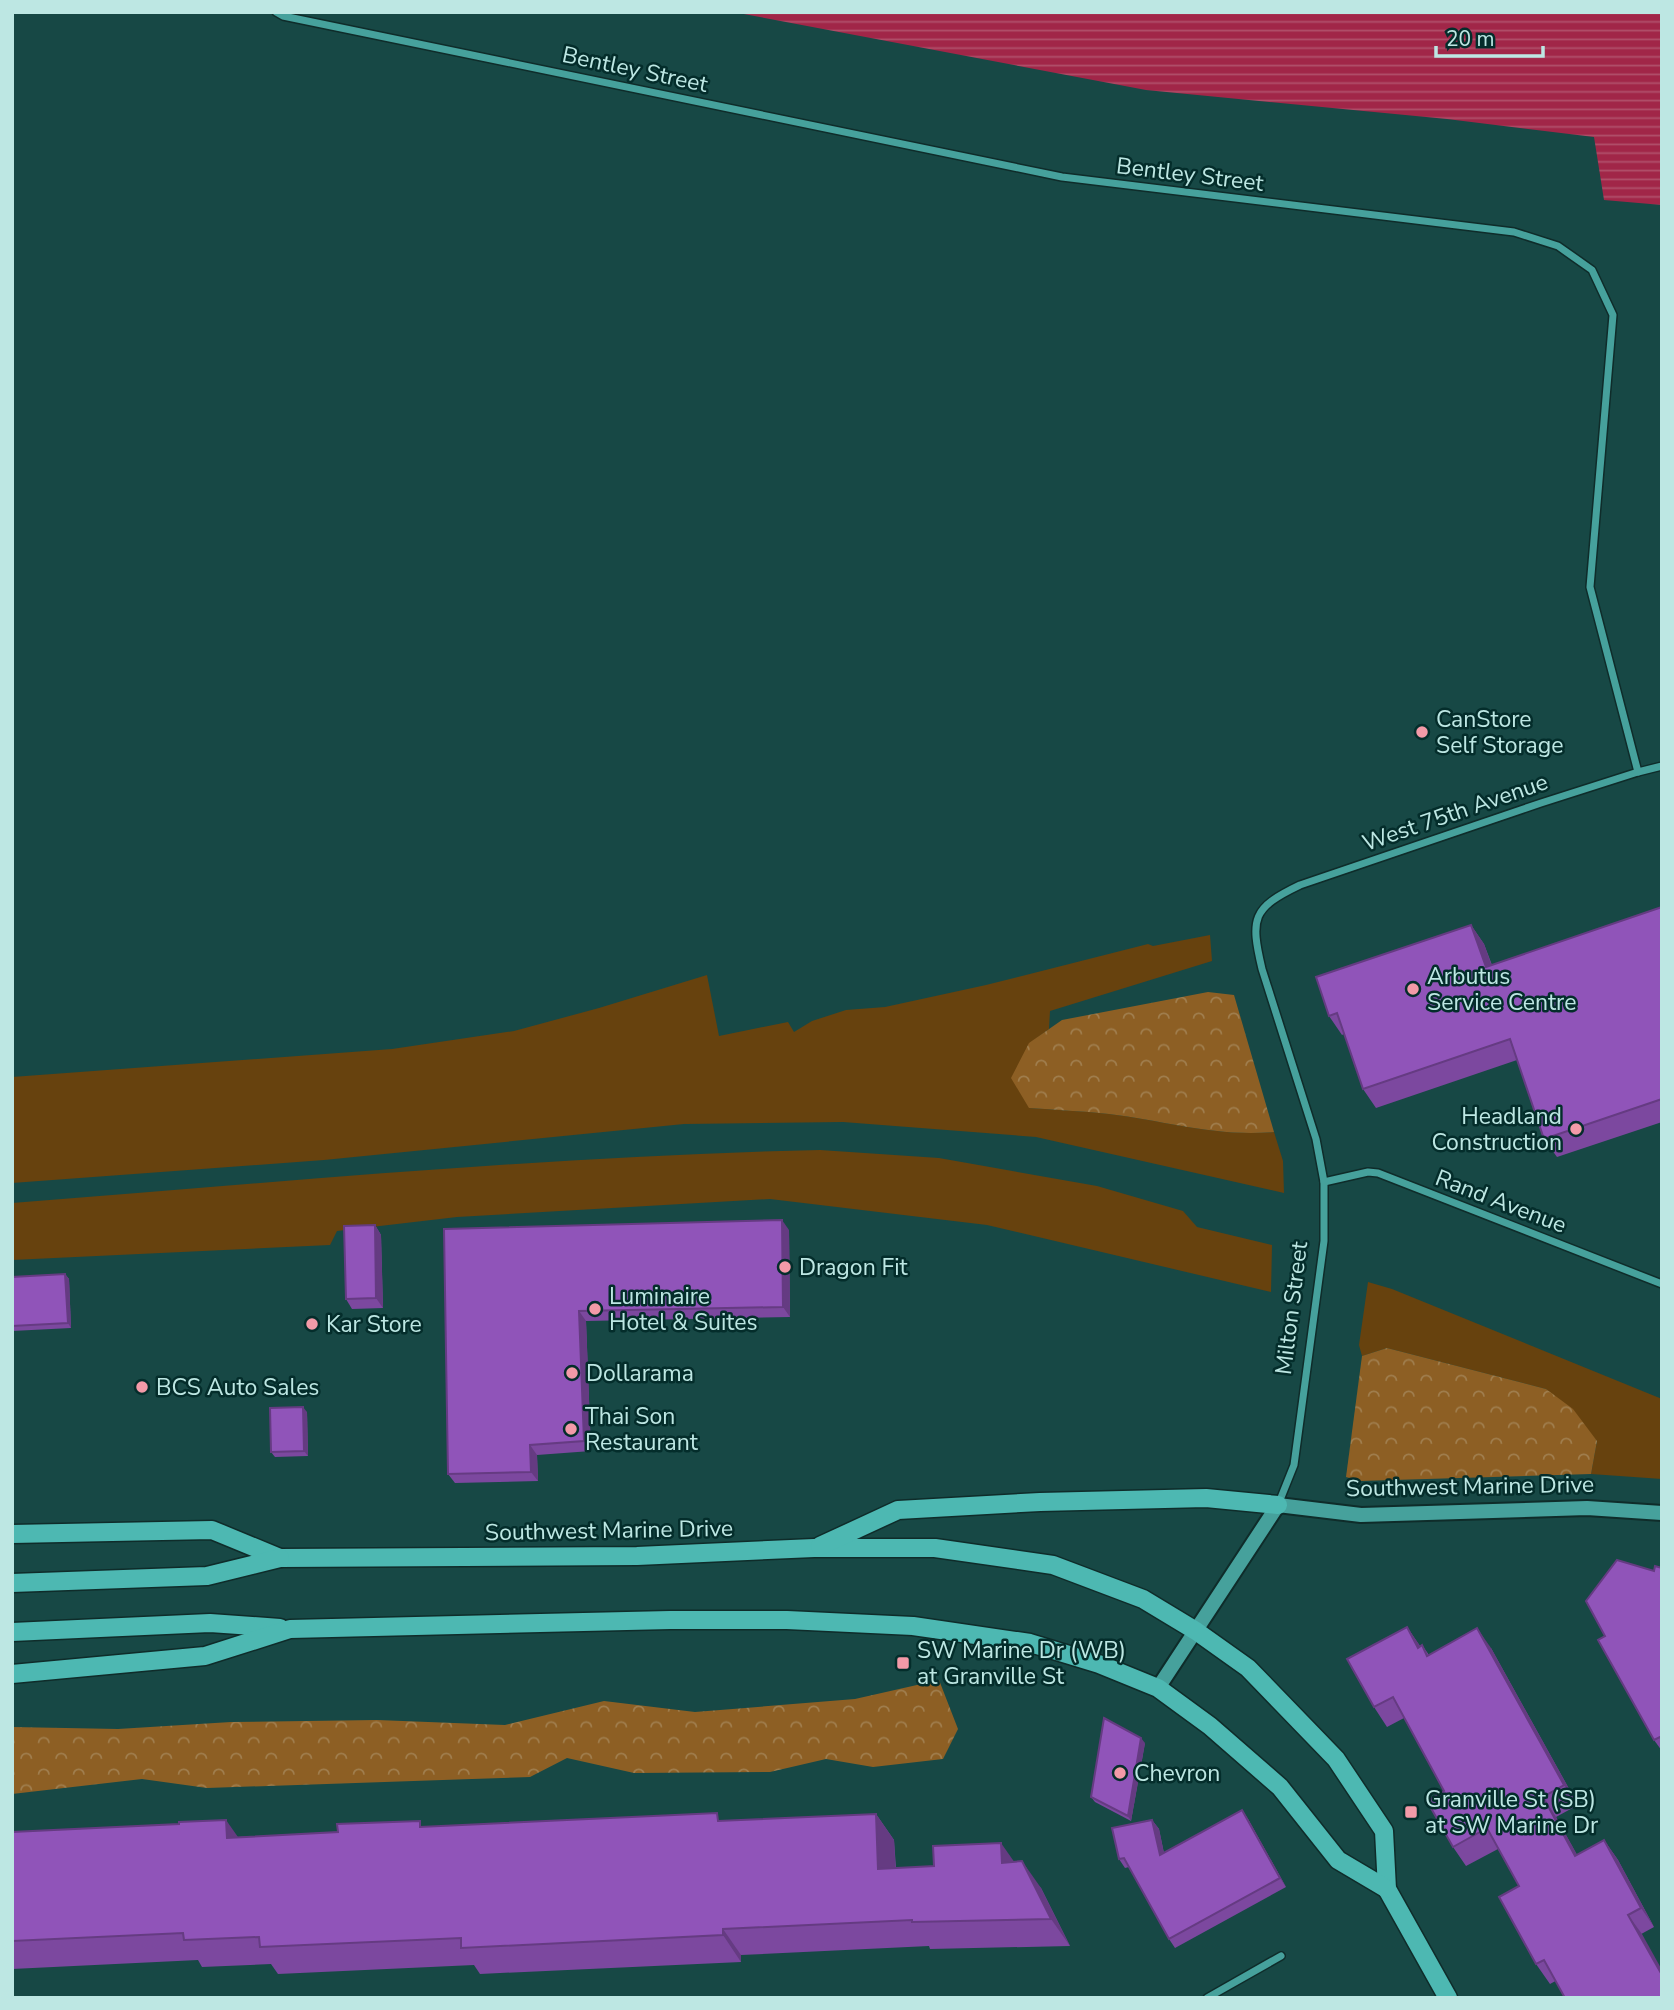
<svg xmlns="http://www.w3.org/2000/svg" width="1674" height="2010" viewBox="0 0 1674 2010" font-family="'Nunito Sans',sans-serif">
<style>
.grass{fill:#67420e}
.forest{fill:url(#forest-crowns)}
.water{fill:url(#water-rules)}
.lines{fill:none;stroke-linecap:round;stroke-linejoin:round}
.street-casing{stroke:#0f2c2a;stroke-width:10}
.secondary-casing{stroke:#0f2c2a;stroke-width:18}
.primary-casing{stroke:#0f2c2a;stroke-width:21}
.street{stroke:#46a19c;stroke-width:7}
.secondary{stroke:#46a19c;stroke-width:14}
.primary{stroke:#4db8b2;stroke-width:18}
.wall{fill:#7c489f}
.shaded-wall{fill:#653b82}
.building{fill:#9054b9;stroke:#653b82;stroke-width:2}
.poi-dot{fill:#f39aa8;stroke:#042d2b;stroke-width:2.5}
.labels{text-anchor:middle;stroke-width:5;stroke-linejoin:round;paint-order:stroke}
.street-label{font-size:23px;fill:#bde7e3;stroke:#042d2b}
.poi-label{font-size:23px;fill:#bde7e3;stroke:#042d2b;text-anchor:start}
</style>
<defs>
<pattern id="forest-crowns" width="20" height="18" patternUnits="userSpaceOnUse" patternTransform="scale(1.75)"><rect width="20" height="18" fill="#8d5f24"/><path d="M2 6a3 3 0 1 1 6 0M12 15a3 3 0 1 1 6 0" fill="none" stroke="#a07e4e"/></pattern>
<pattern id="water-rules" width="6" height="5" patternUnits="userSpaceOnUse" patternTransform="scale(1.75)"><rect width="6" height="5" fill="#a12648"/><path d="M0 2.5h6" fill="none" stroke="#b0506b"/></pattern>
</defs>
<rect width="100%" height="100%" fill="#174845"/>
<g class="grass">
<path d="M1210,935L1212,961L1050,1011L1049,1029L1029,1044V1108C1055,1110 1083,1111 1109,1114C1167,1121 1214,1137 1274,1132L1283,1161L1284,1193L1036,1137L843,1122L684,1124L324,1160L12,1183V1077L392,1049L514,1031L599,1008L707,975L719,1036L788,1022L794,1032L812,1021L846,1010L885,1007L986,985L1148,944L1153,946Z"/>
<path d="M820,1150L939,1158L1097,1186L1183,1211L1197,1227L1272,1245L1271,1292L987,1225L770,1199L457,1217L337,1231L330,1245L12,1260V1203C281,1182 550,1156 820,1150Z"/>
<polygon points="1368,1282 1392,1289 1662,1399 1662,1479 1591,1474 1597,1441 1546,1389 1387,1348 1362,1356 1359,1345"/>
</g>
<g class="forest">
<path d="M1208,992L1234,995L1274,1132C1214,1137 1167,1121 1109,1114C1082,1111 1055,1110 1029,1108L1011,1078L1029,1043L1062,1020Z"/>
<polygon points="1387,1348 1546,1389 1573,1409 1597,1441 1591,1474 1360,1481 1346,1477 1362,1356"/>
<polygon points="939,1680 958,1729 943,1759 873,1767 826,1759 770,1772 634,1773 567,1758 530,1777 207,1788 142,1779 12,1794 12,1727 118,1729 231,1722 377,1720 505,1725 604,1701 695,1712 855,1699"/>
</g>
<polygon class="water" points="733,12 1662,12 1662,205 1604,200 1594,137 1447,119 1146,90"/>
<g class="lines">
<defs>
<g id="street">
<polyline points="276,12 283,16 1062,177 1514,232 1558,246 1592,270 1613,315 1590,587 1638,772"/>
<polyline points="1324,1182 1368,1172 1378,1173 1662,1284"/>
<path d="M1278,1505L1294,1465L1324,1241V1182L1316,1139L1262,969C1250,918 1252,908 1300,885L1541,803L1638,772L1662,766"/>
<polyline points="1207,1998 1281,1956"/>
</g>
<polyline id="secondary" points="1158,1688 1278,1505 1361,1515 1587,1508 1662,1513"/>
<g id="primary">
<polyline points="12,1534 212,1530 280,1558 637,1556 814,1548 935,1548 1053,1565 1143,1599 1196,1631 1248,1668 1336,1759 1384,1831 1387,1889 1448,1998"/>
<polyline points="820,1546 898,1510 1040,1502 1206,1498 1278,1505"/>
<polyline points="12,1583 207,1576 280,1558"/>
<polyline points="12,1632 210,1623 280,1628"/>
<polyline points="12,1674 205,1656 290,1629 670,1620 787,1620 913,1626 1030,1643 1099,1664 1158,1688 1210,1726 1280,1787 1338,1860 1387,1889"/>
</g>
</defs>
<use href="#street" class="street-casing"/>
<use href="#secondary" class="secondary-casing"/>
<use href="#primary" class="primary-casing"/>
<use href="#street" class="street"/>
<use href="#secondary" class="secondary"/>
<use href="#primary" class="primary"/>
</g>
<g class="wall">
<polygon points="1662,907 1662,1122 1557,1157 1544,1139 1517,1060 1376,1108 1363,1089 1344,1034 1342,1035 1329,1016 1471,925 1484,944 1492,965"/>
<polygon points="375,1225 381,1235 383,1308 352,1309 346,1299"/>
<polygon points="444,1229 789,1230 790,1317 586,1321 591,1451 537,1455 538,1481 455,1483 448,1474"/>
<polygon points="65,1274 69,1279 71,1328 12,1331 12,1277"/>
<polygon points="307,1412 308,1456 275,1457 271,1452"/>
<polygon points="1662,1568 1662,1751 1654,1740 1605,1636 1654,1571"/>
<polygon points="1407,1627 1420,1646 1422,1645 1429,1655 1491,1648 1578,1805 1556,1817 1577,1855 1604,1840 1618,1860 1654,1927 1550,1984 1536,1964 1519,1886 1498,1849 1466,1866 1453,1847 1444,1791 1404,1718 1387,1727 1374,1707"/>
<polygon points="1145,1743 1131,1821 1095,1802 1091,1797"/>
<polygon points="1242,1810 1248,1819 1286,1887 1175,1948 1169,1939 1129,1867 1125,1868 1119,1859 1152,1820 1159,1829 1164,1853"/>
<polygon points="876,1814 894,1840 896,1868 1014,1862 1041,1888 1070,1946 930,1949 929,1946 741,1955 741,1962 480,1974 474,1965 278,1974 271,1964 202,1967 198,1960 12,1969 12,1832 238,1837 424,1827 723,1821"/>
</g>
<g class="shaded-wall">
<polygon points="1471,925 1484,944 1499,986 1486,967"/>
<polygon points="782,1220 789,1230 790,1317 783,1307"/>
<polygon points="375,1225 381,1235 383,1308 376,1298"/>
<polygon points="65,1274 69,1279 71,1328 68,1323"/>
<polygon points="579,1311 586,1321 591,1451 584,1441"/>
<polygon points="303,1407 307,1412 308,1456 304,1451"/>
<polygon points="530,1445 537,1455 538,1481 531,1472"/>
<polygon points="1407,1627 1420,1646 1418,1648"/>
<polygon points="1477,1628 1491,1648 1578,1805 1564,1785"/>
<polygon points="1141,1738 1145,1743 1131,1821 1128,1816"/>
<polygon points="1543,1797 1556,1817 1589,1876 1575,1856"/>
<polygon points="1242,1810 1248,1819 1286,1887 1280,1878"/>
<polygon points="876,1814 894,1840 897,1895 878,1869"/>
<polygon points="226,1820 245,1847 227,1838"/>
<polygon points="1152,1820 1159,1829 1166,1864 1160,1855"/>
<polygon points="1604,1840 1618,1860 1654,1927 1641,1908"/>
<polygon points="1001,1843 1020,1870 1002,1863"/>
<polygon points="1022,1861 1041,1888 1070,1946 1051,1919"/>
<polygon points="1628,1915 1642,1934 1662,1970 1662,1975"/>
<polygon points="723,1929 741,1955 741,1962 723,1935"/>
</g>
<g class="building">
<polygon points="1662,907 1662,1099 1544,1139 1510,1039 1363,1089 1337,1013 1329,1016 1316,977 1471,925 1486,967"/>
<polygon points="782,1220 783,1307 579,1311 584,1441 530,1445 531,1472 448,1474 444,1229"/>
<polygon points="375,1225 376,1298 346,1299 344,1226"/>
<polygon points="65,1274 68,1323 12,1326 12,1277"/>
<polygon points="303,1407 304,1451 271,1452 270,1408"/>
<polygon points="1617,1560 1654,1571 1655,1566 1662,1568 1662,1739 1660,1737 1654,1740 1598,1640 1605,1636 1586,1601"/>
<polygon points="1407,1627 1418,1648 1422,1645 1427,1656 1477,1628 1564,1785 1543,1797 1575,1856 1604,1840 1641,1908 1628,1915 1662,1975 1662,1998 1565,1998 1544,1960 1536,1964 1499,1897 1519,1886 1487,1828 1453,1847 1427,1801 1444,1791 1393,1697 1374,1707 1347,1659"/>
<polygon points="1104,1718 1141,1738 1128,1816 1091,1797"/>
<polygon points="1242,1810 1280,1878 1169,1939 1124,1858 1119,1859 1112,1828 1152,1820 1160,1855"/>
<polygon points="717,1813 718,1821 876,1814 878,1869 934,1866 933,1846 1001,1843 1002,1863 1022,1861 1051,1919 912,1922 912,1920 723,1929 723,1935 461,1948 461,1938 260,1947 259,1937 184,1940 183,1933 12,1941 12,1832 179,1824 179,1822 226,1820 227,1838 338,1832 337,1824 420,1821 420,1827"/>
</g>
<g class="poi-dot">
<circle cx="1422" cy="732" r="7"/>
<circle cx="1413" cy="989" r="7"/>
<circle cx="1576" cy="1129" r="7"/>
<circle cx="785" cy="1267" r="7"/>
<circle cx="595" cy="1309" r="7"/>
<circle cx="312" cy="1324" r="7"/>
<circle cx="572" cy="1373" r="7"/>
<circle cx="142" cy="1387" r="7"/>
<circle cx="571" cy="1429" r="7"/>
<rect x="896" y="1656" width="14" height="14" rx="3.5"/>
<circle cx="1120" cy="1773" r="7"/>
<rect x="1404" y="1805" width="14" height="14" rx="3.5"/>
</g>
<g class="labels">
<g class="street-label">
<text transform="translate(635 69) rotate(12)" y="8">Bentley Street</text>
<text transform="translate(1190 174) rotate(7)" y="8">Bentley Street</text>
<text transform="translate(1455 812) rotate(-19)" y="8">West 75th Avenue</text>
<text transform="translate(1501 1201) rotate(21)" y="8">Rand Avenue</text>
<text transform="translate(1291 1308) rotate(-83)" y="8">Milton Street</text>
<text transform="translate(1470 1486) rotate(-1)" y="8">Southwest Marine Drive</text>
<text transform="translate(609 1530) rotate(-1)" y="8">Southwest Marine Drive</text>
</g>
<g class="poi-label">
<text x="1436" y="727">CanStore<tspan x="1436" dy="26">Self Storage</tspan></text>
<text x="1427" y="984">Arbutus<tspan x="1427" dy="26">Service Centre</tspan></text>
<text x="1562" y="1124" text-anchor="end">Headland<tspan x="1562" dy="26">Construction</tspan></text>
<text x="799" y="1275">Dragon Fit</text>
<text x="609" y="1304">Luminaire<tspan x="609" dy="26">Hotel &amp; Suites</tspan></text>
<text x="326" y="1332">Kar Store</text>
<text x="586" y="1381">Dollarama</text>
<text x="156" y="1395">BCS Auto Sales</text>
<text x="585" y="1424">Thai Son<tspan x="585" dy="26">Restaurant</tspan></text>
<text x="917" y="1658">SW Marine Dr (WB)<tspan x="917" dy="26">at Granville St</tspan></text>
<text x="1134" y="1781">Chevron</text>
<text x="1425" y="1807">Granville St (SB)<tspan x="1425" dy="26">at SW Marine Dr</tspan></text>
</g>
</g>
<rect width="1674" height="2010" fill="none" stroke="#bde7e3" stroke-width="28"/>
<path d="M1436 46v10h107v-10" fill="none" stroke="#bde7e3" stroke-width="3.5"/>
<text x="1446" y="46" font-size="21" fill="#bde7e3" stroke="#042d2b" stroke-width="5" paint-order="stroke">20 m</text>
</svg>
